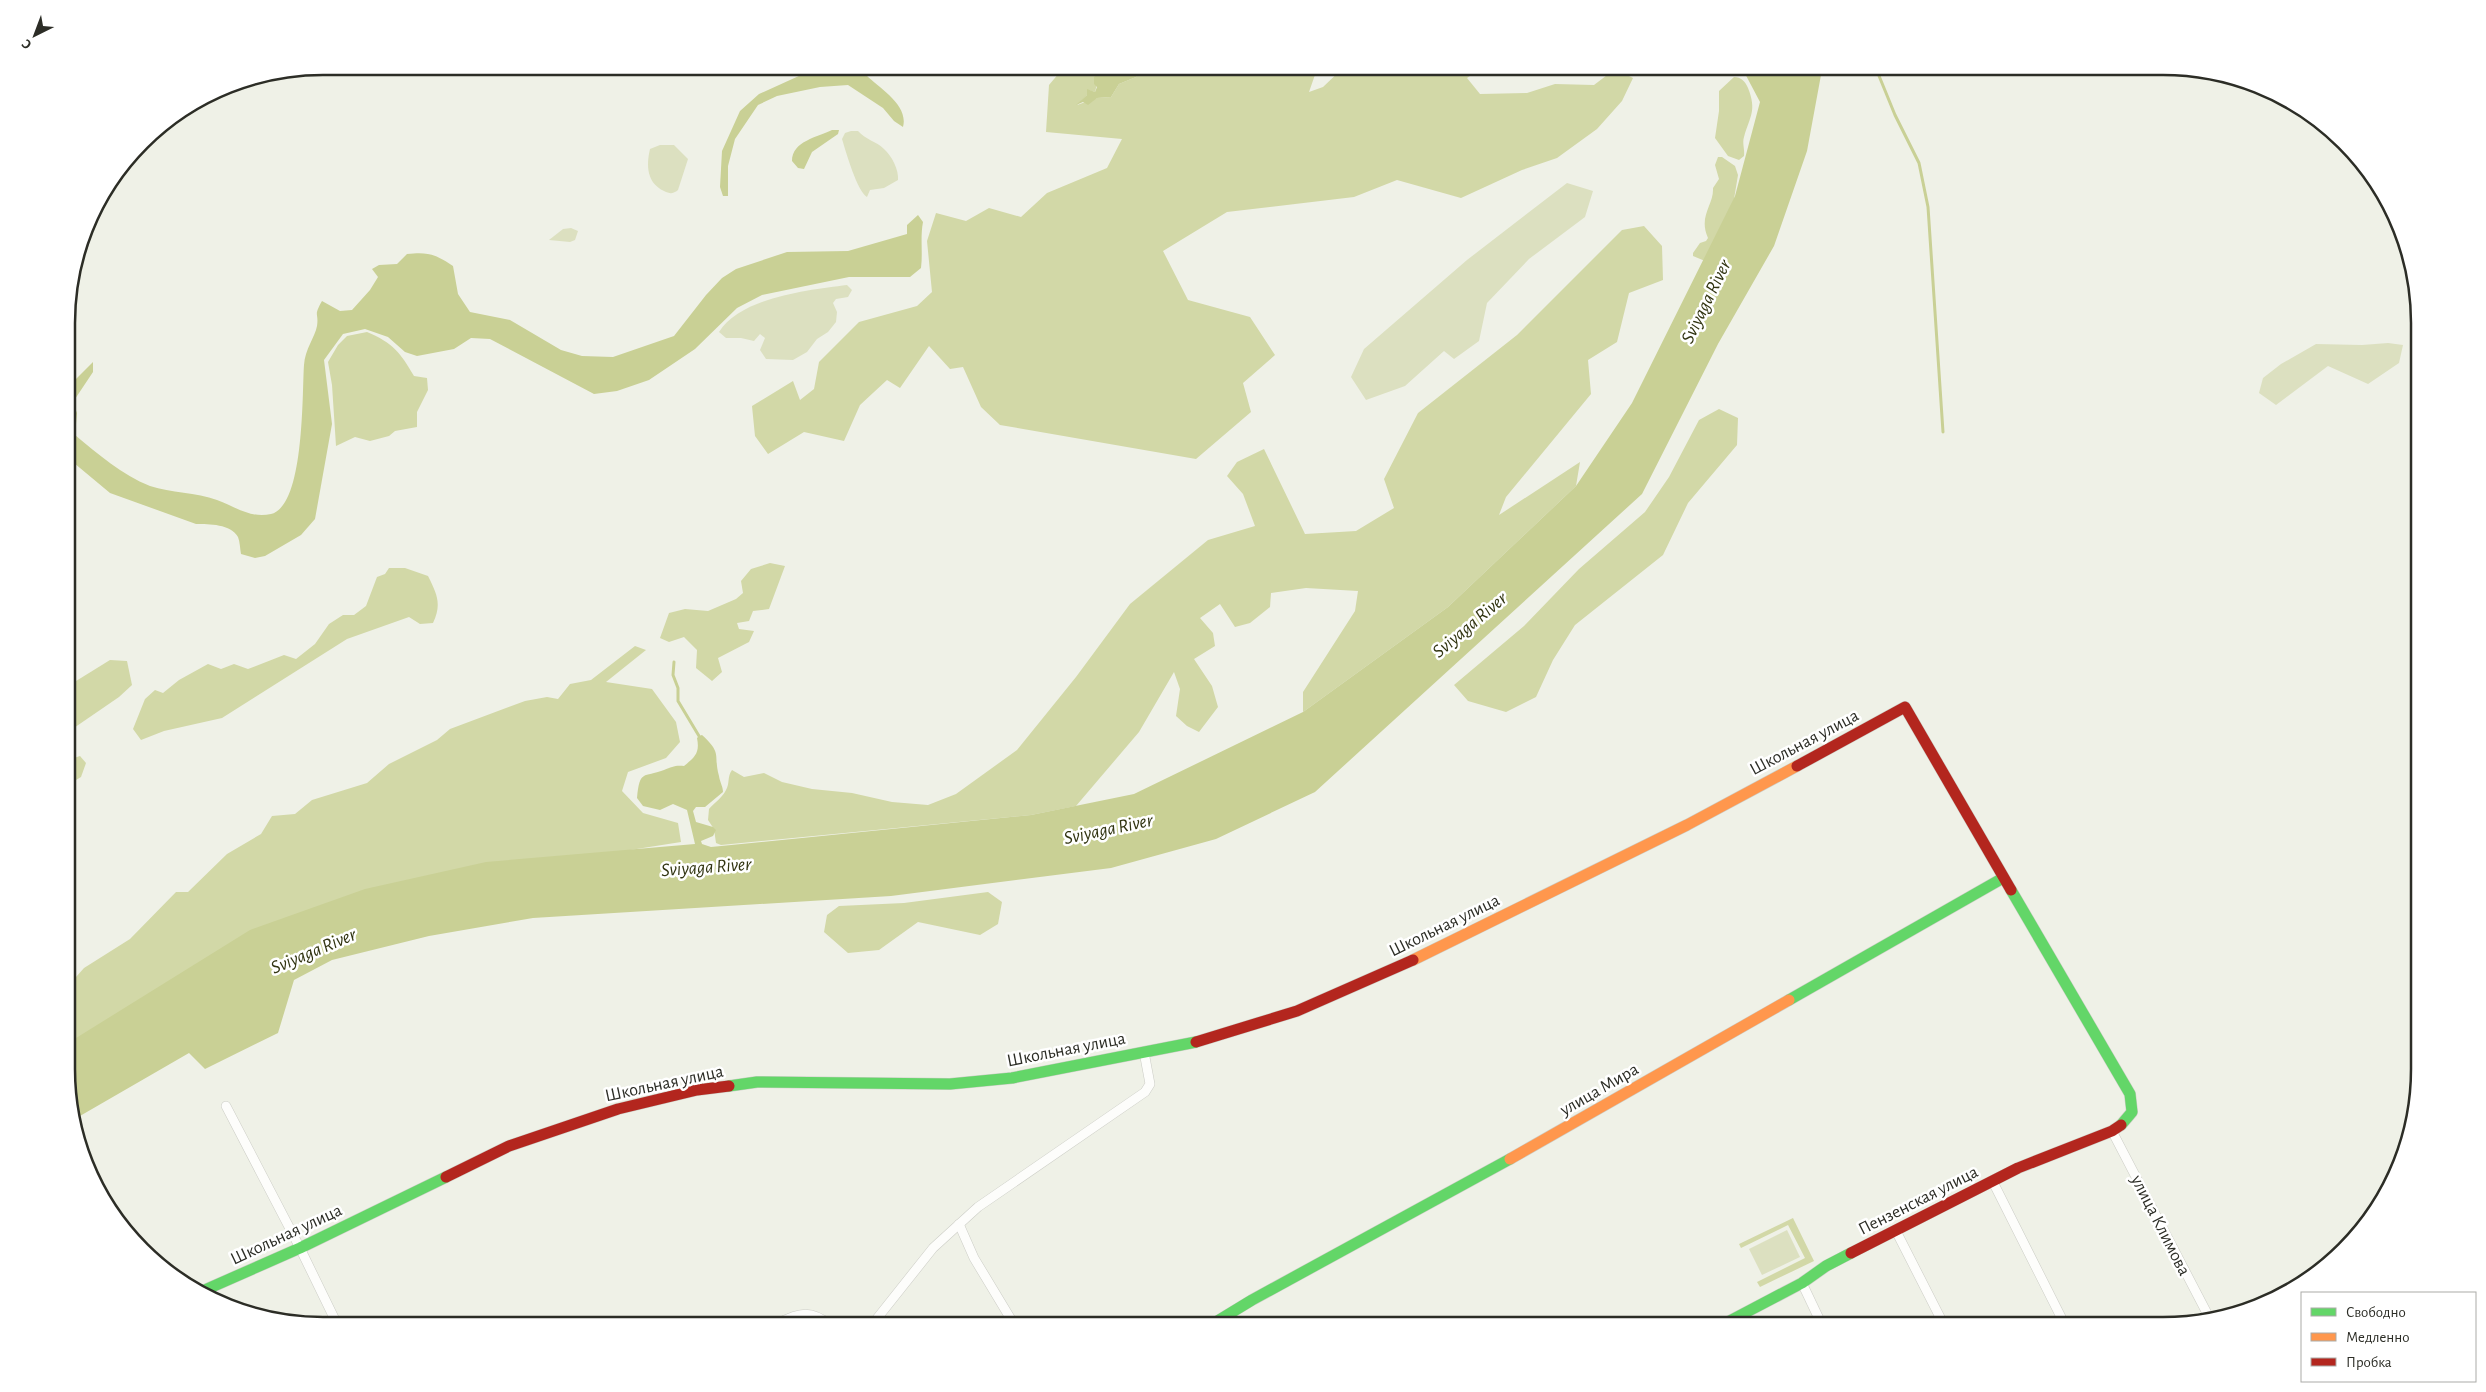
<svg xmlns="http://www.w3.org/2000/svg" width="2486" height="1392" viewBox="0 0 2486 1392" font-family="'Alegreya Sans',sans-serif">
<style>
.green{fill:#dce0c0}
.forest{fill:#d2d8a7}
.water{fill:#c9d095}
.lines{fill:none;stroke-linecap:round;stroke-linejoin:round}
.stream{stroke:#c9d095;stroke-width:3}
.street-casing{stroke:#cccdc6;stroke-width:10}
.fast-casing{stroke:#cccdc6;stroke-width:12}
.slow-casing{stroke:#cccdc6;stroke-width:12}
.jam-casing{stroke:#cccdc6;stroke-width:12}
.street{stroke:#fdfdfb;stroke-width:9}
.fast{stroke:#63d668;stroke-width:11}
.slow{stroke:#ff974d;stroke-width:11}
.jam{stroke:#b3261e;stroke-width:11}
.labels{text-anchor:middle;stroke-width:5;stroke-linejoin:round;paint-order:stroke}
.street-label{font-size:18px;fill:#2c2d26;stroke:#fff}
.water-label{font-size:19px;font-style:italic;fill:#313411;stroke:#fff}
.rim{fill:none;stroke:#2c2d26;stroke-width:2.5}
</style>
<rect width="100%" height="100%" fill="#eff1e7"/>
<g class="green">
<path d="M851,131H858C866,140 876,141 884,149C892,156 899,170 898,180L884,188L870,190L867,197C857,191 846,152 842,139L845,133Z"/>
<path d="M660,145H674L688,159L678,190C673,194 670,194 664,191C647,183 646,166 650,149Z"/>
<polygon points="1567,183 1593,191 1585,217 1529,259 1487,303 1479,341 1454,359 1444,351 1405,386 1366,400 1351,377 1364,349 1467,260"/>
<polygon points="571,228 578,231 575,240 570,242 549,240 563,229"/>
<path d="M847,285L852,290L848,297L836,299L833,303L837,312L836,322L828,332L817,339L807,352L793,360L766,359L760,350L765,338L760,334L754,341L741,338H726L719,332C741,297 809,290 847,285Z"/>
<polygon points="2388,343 2403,345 2399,363 2368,384 2328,366 2276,405 2259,393 2263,378 2281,364 2316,344 2362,345"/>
<polygon points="1787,1230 1800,1257 1762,1275 1749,1249"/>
</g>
<g class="forest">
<polygon points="1065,66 1117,66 1113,74 1100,72 1095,92 1088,90 1087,95 1077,105 1097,98 1111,97 1119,84 1136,77 1147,66 1314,66 1317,69 1309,92 1323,87 1345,66 1485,66 1467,78 1480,94 1527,93 1555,84 1594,85 1615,69 1633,78 1622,101 1597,129 1557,158 1522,170 1461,198 1397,180 1354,197 1227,212 1163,251 1188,300 1250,317 1275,355 1243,383 1251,412 1196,459 1000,425 981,407 963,367 950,369 929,346 900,388 887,380 860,405 844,441 804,432 768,454 755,436 752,406 793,381 800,400 814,389 819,362 859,322 917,306 932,292 927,241 936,213 966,221 989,208 1021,217 1047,193 1107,168 1122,139 1046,132 1049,85"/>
<path d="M1734,77C1741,77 1745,81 1748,88C1757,111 1750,116 1744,137C1742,143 1745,150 1744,156L1739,160L1728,156L1715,138L1719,111V91Z"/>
<path d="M1718,157H1722L1735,166L1738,175L1731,217L1705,261L1693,256V253L1700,243L1706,241L1708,238C1698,216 1714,205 1713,188L1719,179L1715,165Z"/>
<path d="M1644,226L1662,246L1663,280L1629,293L1617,342L1588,360L1591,394L1506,497L1499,515L1580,462L1576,486L1448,607L1303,712V692L1355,611L1358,591L1306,588L1271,593L1270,607L1250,623L1235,627L1220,604L1200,618L1213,633L1215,646L1194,659L1212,686L1218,707L1199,732L1187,726L1176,716L1180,689L1174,672L1139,732L1076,806L1031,815L721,845L716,843L714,829L708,820L709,809C714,803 723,797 726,790C730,783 727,777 732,770L744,777L764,773L782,782L812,789L852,793L892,802L928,805L956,794L1017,750L1076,677L1130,604L1208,540L1255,526L1243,494L1227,476L1237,462L1264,449L1305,534L1356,531L1394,508L1384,479L1418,413L1517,335L1622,230Z"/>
<path d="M367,332C393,343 400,352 414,376L427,378L428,390L417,412V427L395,431L389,436L370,441L355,437L336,446L332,385L328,362L338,345L347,336Z"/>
<polygon points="1719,409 1738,418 1737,445 1688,503 1663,555 1575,625 1553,660 1536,697 1506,712 1468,701 1454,685 1524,626 1579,569 1645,512 1669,477 1699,420"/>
<polygon points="770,563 785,566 769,609 753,611 749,621 737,623 739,629 754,631 749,642 718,658 722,672 712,681 696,668 697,650 684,637 669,642 660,638 669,613 685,609 708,611 736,599 743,593 741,581 751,569"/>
<path d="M389,568H405L428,576C437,594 442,604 433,623L420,624L409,617L347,639L222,718L164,731L141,740L133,729L145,699L155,690L163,693L179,680L208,664L221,669L234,664L248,669L284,655L296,659L315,644L329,624L343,615H354L366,606L377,577L385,574Z"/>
<polygon points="635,646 646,650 606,682 652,689 676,722 680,742 666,758 628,772 622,791 643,813 678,823 681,842 427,882 68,1046 68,986 84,968 130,939 176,892 188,892 227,854 261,834 272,816 295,814 312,800 367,783 389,764 437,740 450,729 525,701 547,697 558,699 570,684 591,680"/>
<polygon points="110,660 127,661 132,685 119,697 68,732 68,686"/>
<polygon points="80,756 86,763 81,777 68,785 68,760"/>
<polygon points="988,892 1002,902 998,924 980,935 918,922 879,950 848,953 824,932 827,915 839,906 904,903"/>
<polygon points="1793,1218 1814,1261 1760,1287 1757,1282 1805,1258 1788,1225 1741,1248 1739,1244"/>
</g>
<g class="water">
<path d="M850,66H866V75C879,88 909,105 903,127L894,121L883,108L848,85L820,87L777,96L758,105L735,139L728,166V196H723L720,187L722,151L740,111L759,94L801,75L845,73Z"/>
<polygon points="1117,66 1148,67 1136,77 1119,84 1111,97 1097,98 1088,105 1083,102 1076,105 1087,95 1087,89 1095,92 1097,87 1094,84 1094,77 1100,72 1113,74"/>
<path d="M1741,66H1819L1821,75L1807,151L1774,246L1718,344L1642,494L1315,792L1216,839L1111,868L891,896L533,918L429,936L332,960L294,980L278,1033L205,1069L189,1053L73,1120L68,1102V1043L250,930L365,889L486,862L695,844L687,810L673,804L660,810L643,806L637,798C640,769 643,778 664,770C672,767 675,765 684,766C695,757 700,753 697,738L699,736L702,735C723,754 713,755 719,776C720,783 723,786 723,792L705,807H696L693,811L696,822L713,827L716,830L713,836L701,841L702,844L711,847L1031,815L1134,794L1303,712L1448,607L1576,486L1632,403L1735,196L1760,102Z"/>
<path d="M832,130H839L838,134L812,152L804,169L798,168L792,161C792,141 818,137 832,130Z"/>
<path d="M918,215L923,222C920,238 923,252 921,268L910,277H849L762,295L737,308L695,349L649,380L617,391L594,394L490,339L471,338L454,349L417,356L405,352L388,337L365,329L343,334L324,360L332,424L315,519L301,535L265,556L255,558L241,554C240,549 240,542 238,537C231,524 209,524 196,524L110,493L68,458V387L93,362V372L73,402L77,413L75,435C98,454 122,475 150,486C171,493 196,492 217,500C234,506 251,519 271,514C305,506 302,393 304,365C305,349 315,337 317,326C319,312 313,317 322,301L340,311L352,310L370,290L378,277L372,269L379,265L397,264L407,254C429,252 435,254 453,266L458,294L470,312L510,320L561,350L582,356L613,357L674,336L706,295L722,278L736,269L787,252L848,251L907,234V225Z"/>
</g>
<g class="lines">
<g class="stream">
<polyline points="1875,66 1895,115 1919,163 1928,207 1943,432"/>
<polyline points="674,662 673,675 678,688 678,701 699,736"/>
</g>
<defs>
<g id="street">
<polyline points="226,1106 300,1248 338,1326"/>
<polyline points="2112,1131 2210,1319"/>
<polyline points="1993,1182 2065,1325"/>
<polyline points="959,1224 974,1258 1015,1326"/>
<polyline points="1896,1231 1944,1325"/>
<polyline points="1802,1283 1822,1325"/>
<path d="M771,1326C797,1315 807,1306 832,1326"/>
<polyline points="871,1326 933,1248 978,1207 1145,1092 1150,1084 1144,1052"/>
</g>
<g id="fast">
<polyline points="2011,890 2130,1094 2132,1112 2121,1125"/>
<polyline points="1789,1000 2003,878"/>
<polyline points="729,1086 757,1082 950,1084 1012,1078 1196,1042"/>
<polyline points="198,1293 300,1248 446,1177"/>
<polyline points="1211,1325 1252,1300 1510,1159"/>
<polyline points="1722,1325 1802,1283 1826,1266 1851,1253"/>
</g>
<g id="slow">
<polyline points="1413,960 1687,825 1797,766"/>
<polyline points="1510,1159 1789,1000"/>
</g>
<g id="jam">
<polyline points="1797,766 1905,707 2011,890"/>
<polyline points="1196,1042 1297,1011 1413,960"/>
<polyline points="446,1177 509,1146 618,1109 697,1090 729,1086"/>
<polyline points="1851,1253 2018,1168 2112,1131 2121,1125"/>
</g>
</defs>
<use href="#street" class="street-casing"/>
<use href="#fast" class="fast-casing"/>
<use href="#slow" class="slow-casing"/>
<use href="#jam" class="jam-casing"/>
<use href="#street" class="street"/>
<use href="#fast" class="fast"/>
<use href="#slow" class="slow"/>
<use href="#jam" class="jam"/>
</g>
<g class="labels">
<g class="street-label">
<text transform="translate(1804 742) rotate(-28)" y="6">Школьная улица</text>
<text transform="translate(1444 925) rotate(-26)" y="6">Школьная улица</text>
<text transform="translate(1066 1049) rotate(-11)" y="6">Школьная улица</text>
<text transform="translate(664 1083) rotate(-12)" y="6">Школьная улица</text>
<text transform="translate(1599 1089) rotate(-30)" y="6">улица Мира</text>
<text transform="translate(1918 1200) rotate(-27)" y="6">Пензенская улица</text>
<text transform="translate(2161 1225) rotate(63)" y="6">улица Климова</text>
<text transform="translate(286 1234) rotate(-25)" y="6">Школьная улица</text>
</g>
<g class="water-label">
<text transform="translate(1705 301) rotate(-64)" y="7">Sviyaga River</text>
<text transform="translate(1469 624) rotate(-40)" y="7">Sviyaga River</text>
<text transform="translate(1108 828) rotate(-12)" y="7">Sviyaga River</text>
<text transform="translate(706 866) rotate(-4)" y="7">Sviyaga River</text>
<text transform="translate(313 950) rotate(-23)" y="7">Sviyaga River</text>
</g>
</g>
<path d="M0 0H2486V1392H0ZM323 75H2163A248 248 0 0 1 2411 323V1069A248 248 0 0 1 2163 1317H323A248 248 0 0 1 75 1069V323A248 248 0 0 1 323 75Z" fill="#fff" fill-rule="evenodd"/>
<path class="rim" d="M323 75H2163A248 248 0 0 1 2411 323V1069A248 248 0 0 1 2163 1317H323A248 248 0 0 1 75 1069V323A248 248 0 0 1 323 75Z"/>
<rect x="2301" y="1292" width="175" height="90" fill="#ffffff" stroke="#ababa8"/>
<rect x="2311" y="1308" width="25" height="8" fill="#63d668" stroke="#ababa8"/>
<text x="2346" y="1317" font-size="15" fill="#2c2d26">Свободно</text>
<rect x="2311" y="1333" width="25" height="8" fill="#ff974d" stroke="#ababa8"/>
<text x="2346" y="1342" font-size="15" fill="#2c2d26">Медленно</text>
<rect x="2311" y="1358" width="25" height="8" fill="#b3261e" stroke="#ababa8"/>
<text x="2346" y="1367" font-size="15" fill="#2c2d26">Пробка</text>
<g transform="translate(35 35) rotate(222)" stroke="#ffffff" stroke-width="4" paint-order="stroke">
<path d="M0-4L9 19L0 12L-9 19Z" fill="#2c2d26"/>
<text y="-8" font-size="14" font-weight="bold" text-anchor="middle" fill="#2c2d26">С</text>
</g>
</svg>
